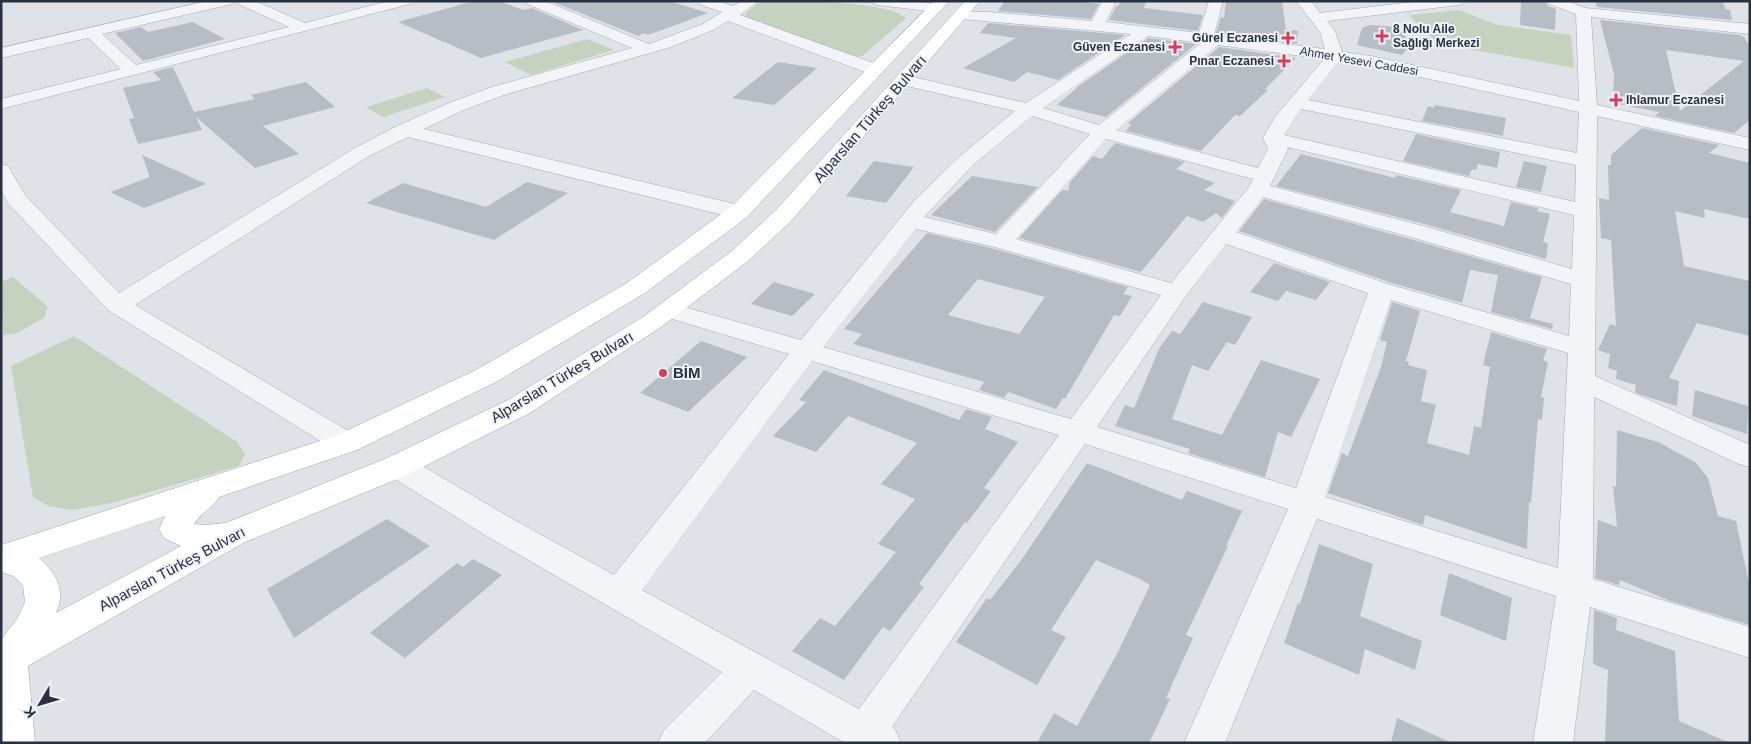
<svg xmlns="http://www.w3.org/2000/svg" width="1751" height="744" viewBox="0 0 1751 744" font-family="Helvetica,sans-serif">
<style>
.green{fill:#c6d2c0}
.building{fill:#b6bdc5;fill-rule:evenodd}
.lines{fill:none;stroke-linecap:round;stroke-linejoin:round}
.minor-casing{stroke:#a4aab2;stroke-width:1}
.major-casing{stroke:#9ea8b4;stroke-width:1}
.minor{fill:#f2f4f7;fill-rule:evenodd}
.major{fill:#fff;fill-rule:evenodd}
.poi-dot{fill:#d04161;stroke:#eef2f6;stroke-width:2}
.labels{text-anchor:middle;stroke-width:4;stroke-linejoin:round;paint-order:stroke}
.far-poi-label{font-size:12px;font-weight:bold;fill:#273240;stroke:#eef2f6;text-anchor:end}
.far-street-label{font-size:12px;fill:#273240;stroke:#eef2f6}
.street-label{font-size:15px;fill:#273240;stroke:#eef2f6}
.poi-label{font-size:15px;font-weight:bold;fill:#273240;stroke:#eef2f6;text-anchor:start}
</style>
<rect width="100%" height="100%" fill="#dfe3e8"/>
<g class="green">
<path d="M761,1C789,1 887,0 906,18L862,56L840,57L744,17L746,13Z"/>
<polygon points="1459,10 1498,25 1571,35 1574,68 1463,48 1434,40 1409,15"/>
<polygon points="587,39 614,50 531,75 505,62"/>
<polygon points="427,88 445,97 383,117 366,107"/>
<polygon points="13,277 48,307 44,318 15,334 3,335 1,282"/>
<polygon points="74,336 237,442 245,454 239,466 112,503 72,510 48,506 33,497 11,366"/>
</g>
<g class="building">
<polygon points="474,1 499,1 523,10 532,8 583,30 481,58 398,22"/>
<polygon points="558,1 669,1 708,13 648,35 644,33 638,36 553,2"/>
<polygon points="1005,1 1074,1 1099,4 1091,19 998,11"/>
<polygon points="1121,1 1146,1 1144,8 1203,15 1198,31 1109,20 1116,6 1118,6"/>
<polygon points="1226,1 1282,2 1286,29 1298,31 1297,44 1216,33 1221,17 1224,18"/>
<polygon points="1521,1 1545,1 1548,6 1556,9 1555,30 1520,25"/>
<polygon points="1595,1 1722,1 1726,9 1730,10 1732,20 1597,7"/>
<path d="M1600,20L1740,35L1744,37L1750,47V120L1734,133L1655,116L1659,112L1613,103L1614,74ZM1666,50L1744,61L1680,111Z"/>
<polygon points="193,22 225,39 143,61 115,33 141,27 148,32"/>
<polygon points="988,23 1125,35 1058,80 1027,72 1014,82 963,68 1016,38 980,33"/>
<polygon points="1370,25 1398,27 1411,44 1402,55 1357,45 1362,28"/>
<polygon points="1148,38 1196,44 1106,117 1057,105 1080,85"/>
<polygon points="1219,47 1296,58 1265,89 1268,90 1240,116 1235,115 1201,151 1126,131 1131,124 1128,123"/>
<polygon points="778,62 817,68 774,105 732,98"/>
<polygon points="173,67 194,112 255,99 251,95 306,82 335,107 263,126 299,154 255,168 196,117 202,130 138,144 129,119 134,118 123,88 161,80 153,72"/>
<polygon points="1435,105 1506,118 1503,136 1422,121 1428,106 1434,108"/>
<polygon points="1642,128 1719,145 1709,153 1750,163 1750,219 1704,209 1705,218 1675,211 1684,266 1750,281 1750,336 1697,323 1669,378 1679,381 1677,406 1641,395 1635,392 1636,385 1616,379 1617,371 1608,368 1610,354 1598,350 1610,324 1616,326 1611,240 1601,238 1599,198 1609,200 1608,165 1611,165 1611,155"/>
<polygon points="1416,134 1500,152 1497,168 1478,164 1476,170 1472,169 1469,176 1403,161"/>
<polygon points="1115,143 1185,162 1176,169 1215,183 1204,190 1235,201 1222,218 1216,213 1203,222 1187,216 1141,272 1019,238 1062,190 1068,191 1070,182 1093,156 1102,159"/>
<polygon points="1301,154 1395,178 1396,175 1461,190 1450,212 1504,226 1511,202 1538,208 1537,211 1550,214 1543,242 1548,243 1546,259 1428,225 1276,186"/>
<polygon points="142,155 206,184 144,208 110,192 150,177"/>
<polygon points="874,161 914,167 886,203 846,196"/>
<polygon points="1524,161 1547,166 1541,192 1516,187"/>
<polygon points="972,176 1038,187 995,232 931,215"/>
<polygon points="527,182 568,193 494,240 366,203 403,183 486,207"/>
<polygon points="1264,199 1410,239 1542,277 1530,318 1553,324 1552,329 1491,312 1498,275 1470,270 1462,303 1392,283 1239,231"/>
<path d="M927,233L995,249L1128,287L1123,294L1132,296L1120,316L1114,315L1065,399L1063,398L1056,409L1008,392L1004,398L979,390L984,382L853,344L862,334L844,329ZM978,279L1045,297L1019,334L948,315Z"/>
<polygon points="1274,263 1330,282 1316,300 1286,291 1278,301 1250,292"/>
<polygon points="774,282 815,294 792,316 751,304"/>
<polygon points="1203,302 1252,317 1235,345 1227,342 1208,371 1192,365 1172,419 1222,435 1261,360 1320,379 1291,437 1278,432 1265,477 1188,453 1190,449 1115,426 1125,405 1134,408 1160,347 1172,331 1180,334"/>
<polygon points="1392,302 1420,311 1406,361 1409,362 1408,365 1427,370 1421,401 1436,405 1427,443 1469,455 1474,426 1481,428 1490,367 1483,365 1491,332 1547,349 1543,360 1548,362 1541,397 1544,398 1542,420 1538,419 1531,503 1529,502 1527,549 1425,515 1423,525 1328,493 1342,453 1348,456 1381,367 1387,342 1380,340"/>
<polygon points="701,341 747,357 688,412 640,393"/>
<polygon points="824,370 959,420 966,409 992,417 985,429 1018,442 984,488 991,491 967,523 965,522 919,584 924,587 890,631 883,627 844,680 792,651 820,618 835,626 896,552 878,544 915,499 881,484 917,443 848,416 816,452 773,436 806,402 799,400"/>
<polygon points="1695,390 1748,406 1747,434 1692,416"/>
<polygon points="1617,430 1658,442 1695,462 1708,478 1718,516 1736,521 1750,589 1750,625 1670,601 1620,580 1619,585 1595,578 1598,520 1617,527 1613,486 1616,487"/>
<polygon points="1087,463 1182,500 1187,491 1242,511 1226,546 1228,546 1186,635 1193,638 1166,698 1170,699 1149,743 1037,743 1054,713 1077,726 1118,652 1150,585 1140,579 1096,560 1051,630 1066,637 1037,685 956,642 987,598 990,600 1022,559"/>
<polygon points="387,519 430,546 294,638 267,589"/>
<polygon points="1319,544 1373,564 1360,616 1422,641 1415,670 1365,649 1359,675 1284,643 1298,603 1300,604"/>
<polygon points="473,559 502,575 405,658 370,633 457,563 463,567"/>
<polygon points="1449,573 1512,598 1506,641 1440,615"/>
<polygon points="1594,610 1617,618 1616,630 1675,651 1679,721 1730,743 1605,743 1608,670 1593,664"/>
<polygon points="1397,718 1452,743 1391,743"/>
</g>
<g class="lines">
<defs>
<g id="minor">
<polygon points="207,1 234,1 232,4 102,34 136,65 289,27 238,4 236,1 255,1 305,23 388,1 412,1 410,4 1,109 1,99 121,69 88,38 1,58 1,48"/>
<polygon points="525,1 545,1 649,44 703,24 722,12 699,4 697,1 718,1 733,6 741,1 759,1 740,15 882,66 884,70 882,74 870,74 728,21 713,30 671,47 504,95 461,111 424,129 747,207 750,212 747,217 739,219 408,137 369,156 135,305 357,436 361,443 357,450 346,453 335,450 108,310 8,203 1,190 1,164 8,166 25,195 119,293 355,148 397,126 449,103 492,87 632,48 527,4"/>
<path d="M870,1C894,1 918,0 941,5L943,8L941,11L936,12L877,5Z"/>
<path d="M1102,1H1116L1106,22L1199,33L1209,1H1223L1214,35L1325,49L1320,32L1296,1H1311L1320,13L1421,1H1466L1459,5L1327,21L1335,31L1342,52L1371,56L1579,101L1576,14L1549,4L1547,1H1568L1585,8L1750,24V34L1591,17L1597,105L1750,138V150L1597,116L1595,376L1750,445V467L1739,464L1594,397L1593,579L1750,627V658L1590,607L1573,743H1533L1556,596L1317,519L1225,743H1184L1288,509L1085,444L892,727L895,729L901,743H845L754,690L705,743H658L664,730L722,672L485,535L387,474L383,466L387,458L398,455L409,458L509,517L614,575L789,354L659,315L655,310L659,305L668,302L677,305L801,340L915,200L960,156L1015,111L898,84L896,80L898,76L904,75L1026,103L1131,34L961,19L956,18L954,15L956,12H989L1092,21ZM1148,36L1201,43L1099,125L1043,108ZM1218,45L1324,59L1275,117L1263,138L1268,149L1258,168L1116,130ZM1339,61L1371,66L1579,112L1577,153L1308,100ZM1301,109L1576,165L1575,202L1284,135ZM1032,116L1090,134L996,234L924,217L974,164ZM1106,139L1253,179L1249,187L1171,283L1016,239ZM1287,147L1574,215L1572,269L1427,227L1270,186L1288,149ZM1263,197L1411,237L1571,284L1569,336L1391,285L1236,232ZM916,229L995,247L1161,295L1071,419L823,347ZM1226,244L1368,293L1296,488L1097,427L1185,297ZM1391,300L1568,353L1558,568L1325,497ZM812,361L1059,435L859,709L642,590Z"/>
</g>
<path id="major" d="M934,1H949L747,217L645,293L496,382L357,450L219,497C213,508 200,513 194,524L205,525L226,523L387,458L508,400L643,317L732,251L776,210L965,1H980L792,220L748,261L661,327L528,414L409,474L243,543L28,666L35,743H1V640L17,619L25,602L23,585L13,576L1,572V545L335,436L476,370L627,283L731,207ZM165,516L159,529L164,538L181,546L56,613C66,590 57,574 39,558Z"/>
</defs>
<use href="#minor" class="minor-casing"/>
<use href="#major" class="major-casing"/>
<use href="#minor" class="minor"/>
<use href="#major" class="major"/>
</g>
<g class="poi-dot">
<path d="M1379.5 28.5h5v5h5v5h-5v5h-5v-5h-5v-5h5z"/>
<path d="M1285.5 30.5h5v5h5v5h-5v5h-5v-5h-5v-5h5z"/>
<path d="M1172.5 39.5h5v5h5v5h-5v5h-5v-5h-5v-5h5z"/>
<path d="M1281.5 53.5h5v5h5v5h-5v5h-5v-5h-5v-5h5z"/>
<path d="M1613.5 92.5h5v5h5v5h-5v5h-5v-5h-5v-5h5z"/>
<circle cx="663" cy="373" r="5"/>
</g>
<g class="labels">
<g class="far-poi-label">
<text x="1393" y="33" text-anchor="start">8 Nolu Aile<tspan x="1393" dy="14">Sağlığı Merkezi</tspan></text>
<text x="1278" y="42">Gürel Eczanesi</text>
<text x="1165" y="51">Güven Eczanesi</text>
<text x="1274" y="65">Pınar Eczanesi</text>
<text x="1626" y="104" text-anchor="start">Ihlamur Eczanesi</text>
</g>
<g class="far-street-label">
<text transform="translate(1359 61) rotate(10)" y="4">Ahmet Yesevi Caddesi</text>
</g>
<g class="street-label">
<text transform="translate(870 119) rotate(-49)" y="5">Alparslan Türkeş Bulvarı</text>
<text transform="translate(562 377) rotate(-31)" y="5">Alparslan Türkeş Bulvarı</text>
<text transform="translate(172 569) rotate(-28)" y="5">Alparslan Türkeş Bulvarı</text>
</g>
<g class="poi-label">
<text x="673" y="378">BİM</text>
</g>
</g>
<rect width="1751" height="744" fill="none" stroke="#273240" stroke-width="5"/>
<g transform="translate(40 704) rotate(232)" stroke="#eef2f6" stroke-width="4" paint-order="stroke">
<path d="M0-4L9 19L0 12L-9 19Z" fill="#273240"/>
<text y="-8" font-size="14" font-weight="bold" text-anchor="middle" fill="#273240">K</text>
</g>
</svg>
